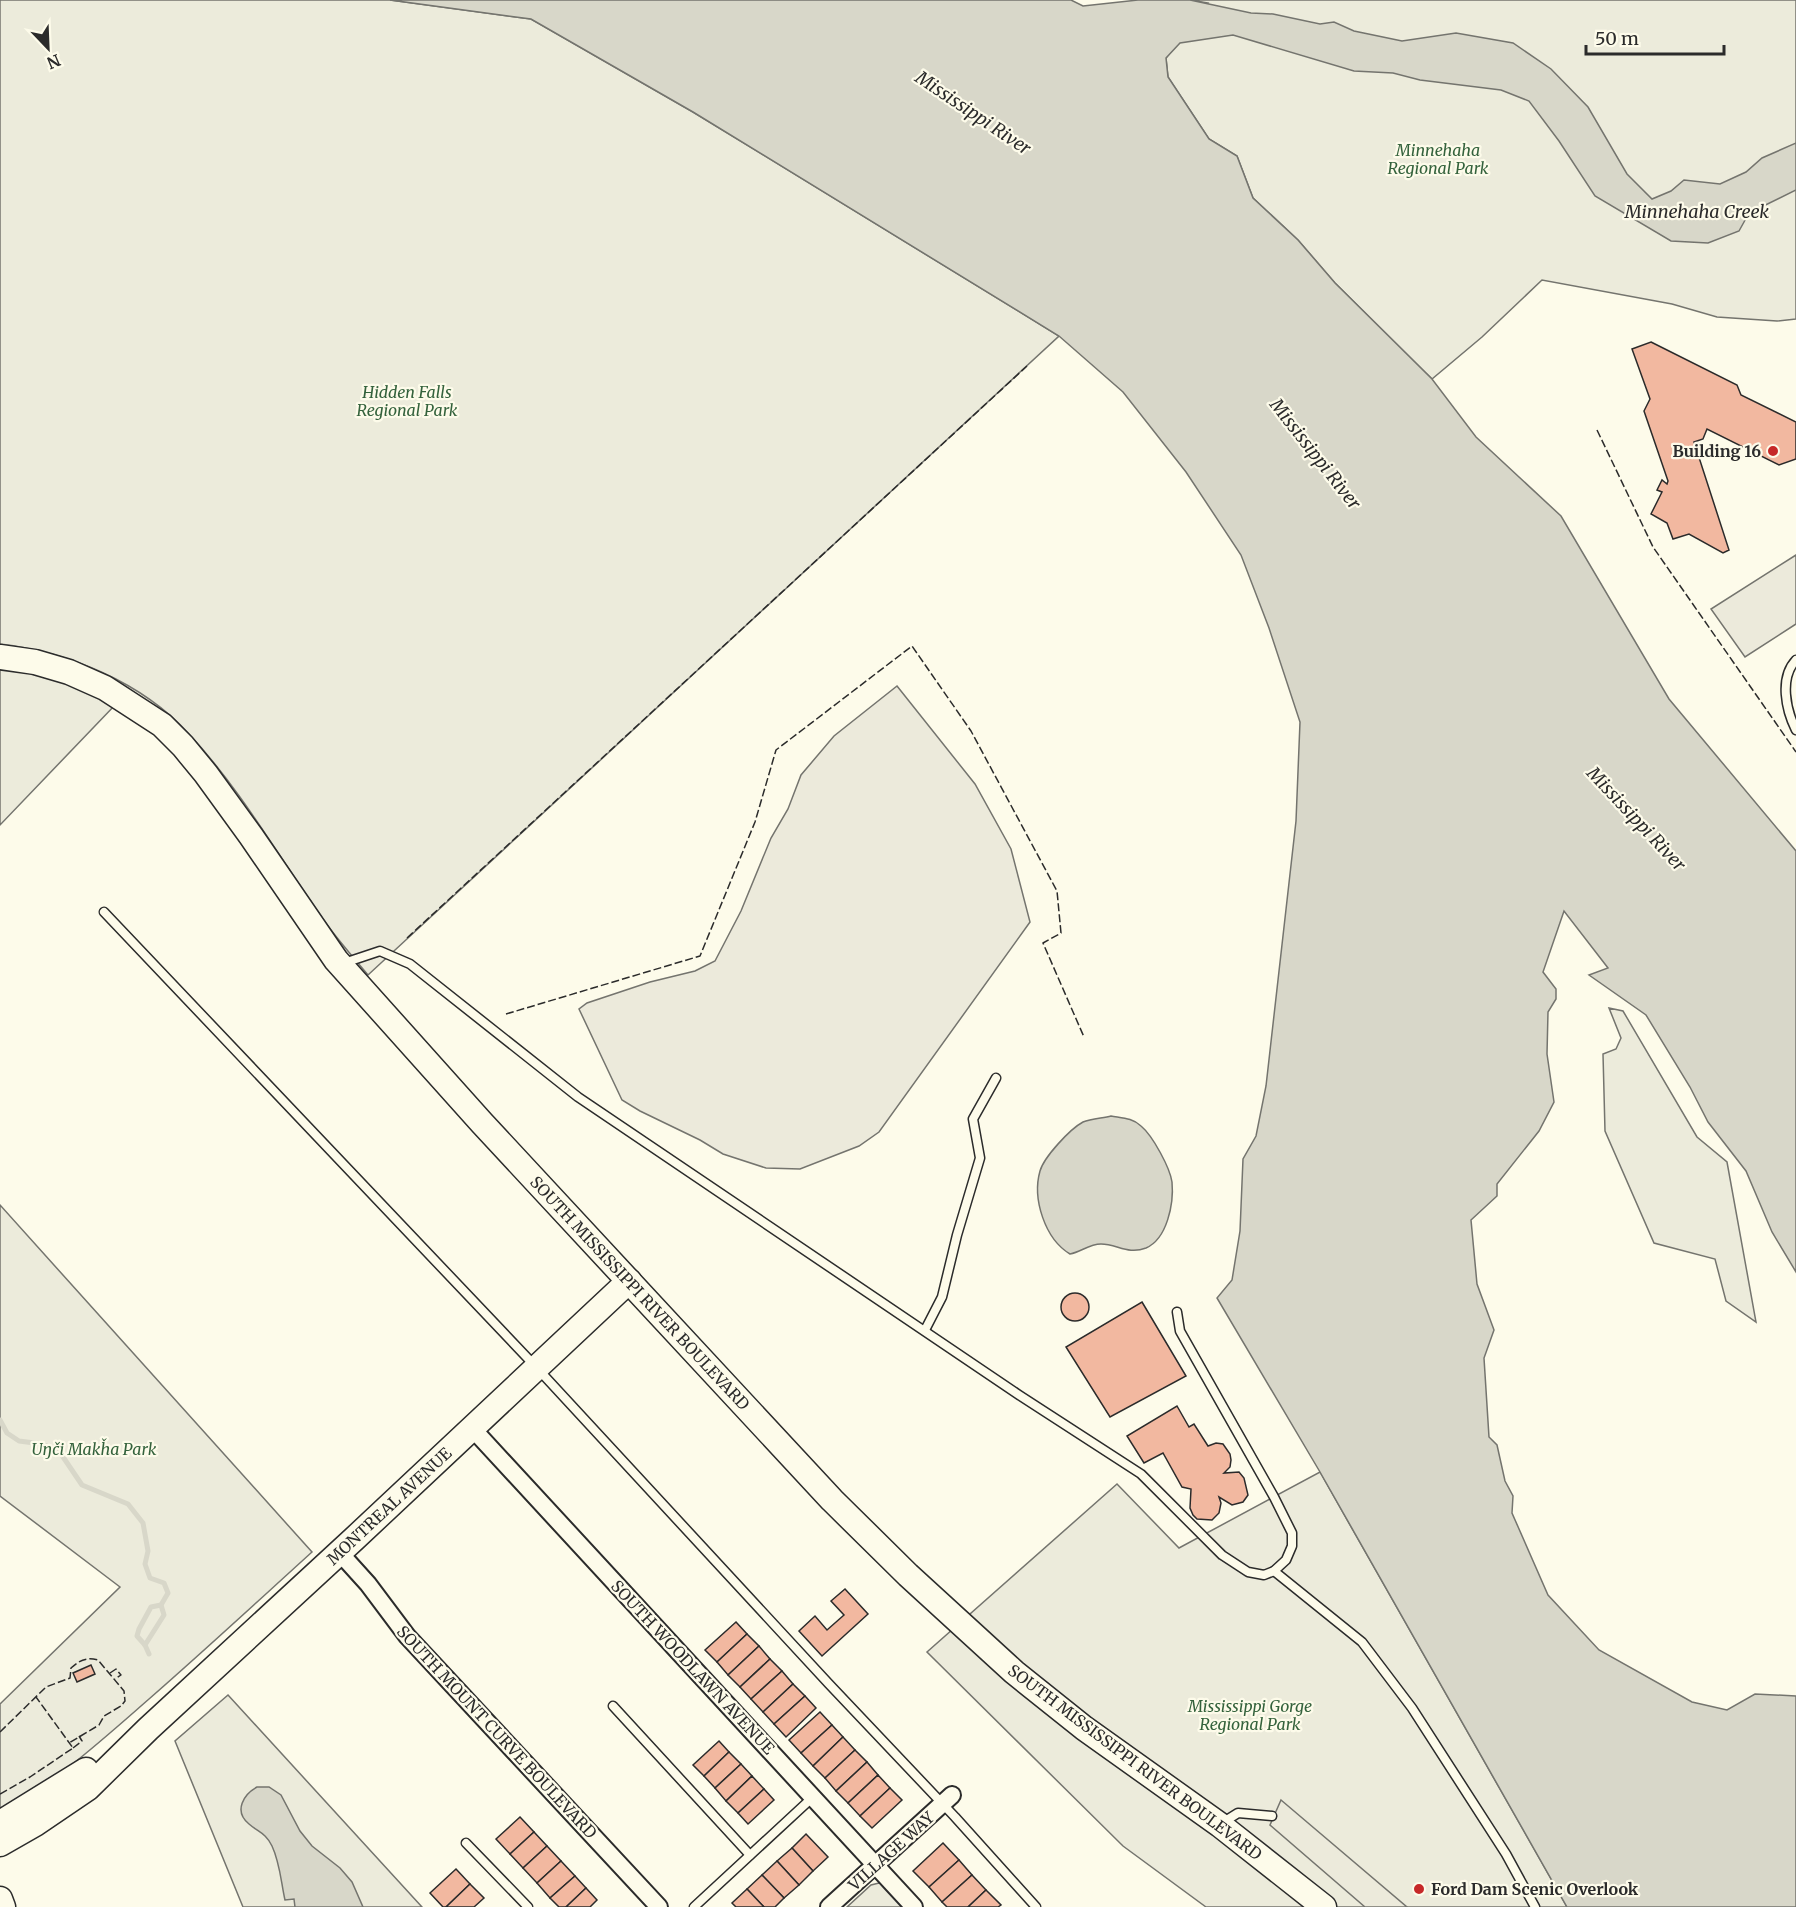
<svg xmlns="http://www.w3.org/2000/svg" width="1796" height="1907" viewBox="0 0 1796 1907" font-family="Merriweather,serif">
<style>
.green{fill:#ecebdb;stroke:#74746e;stroke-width:1.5}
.parking{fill:#eceadb;stroke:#74746e;stroke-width:1.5}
.water{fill:#d8d7c9;stroke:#74746e;stroke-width:1.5}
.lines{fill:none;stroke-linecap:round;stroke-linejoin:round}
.stream{stroke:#d8d7c9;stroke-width:5}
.building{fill:#f2b8a0;stroke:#2b2b2b;stroke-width:1.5}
.lane-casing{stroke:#2b2b2b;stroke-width:11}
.street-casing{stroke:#2b2b2b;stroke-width:20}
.secondary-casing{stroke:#2b2b2b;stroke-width:27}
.lane{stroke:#fdfbea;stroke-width:8}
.street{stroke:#fdfbea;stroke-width:16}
.secondary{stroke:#fdfbea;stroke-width:24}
.fence{stroke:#2b2b2b;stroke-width:1.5;stroke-dasharray:8 3;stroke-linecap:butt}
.poi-dot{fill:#c62828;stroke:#fdfbea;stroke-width:2}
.labels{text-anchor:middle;stroke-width:4.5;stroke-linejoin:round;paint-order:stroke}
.park-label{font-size:16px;font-style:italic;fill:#34623c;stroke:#fdfbea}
.poi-label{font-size:16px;font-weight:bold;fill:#2b2b2b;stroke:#fdfbea;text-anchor:end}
.street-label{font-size:16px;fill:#2b2b2b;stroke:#fdfbea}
.water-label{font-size:18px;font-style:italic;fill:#2b2b2b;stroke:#fdfbea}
</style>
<rect width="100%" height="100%" fill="#fdfbea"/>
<g class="green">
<path d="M0,0H390L531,19L693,112L1059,336L368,975C353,957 338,940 325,922C280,859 242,791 189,734C142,682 68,652 0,644Z"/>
<polygon points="1190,0 1796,0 1796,319 1777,321 1717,317 1672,304 1542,280 1482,337 1432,379 1335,283 1298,240 1253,198 1237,156 1209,139 1168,77 1166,58 1208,3"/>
<polygon points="0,666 61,679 116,704 0,825"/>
<polygon points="1609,1008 1623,1011 1697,1137 1727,1162 1756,1322 1726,1301 1715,1259 1654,1243 1605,1131 1603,1054 1616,1049 1621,1038"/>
<path d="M0,1205L312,1552C258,1601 204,1651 149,1699C102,1740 55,1783 0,1813V1704L120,1587L0,1496Z"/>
<polygon points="1320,1472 1567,1907 1206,1907 1123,1846 927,1652 1117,1484 1179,1548"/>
<polygon points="228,1695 422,1907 243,1907 175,1741"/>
<polygon points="879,1883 883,1884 904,1907 847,1907 871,1885"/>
</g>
<g class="parking">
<polygon points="1796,555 1796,624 1745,657 1711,609"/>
<polygon points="897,686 975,784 1011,849 1030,922 879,1132 859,1146 800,1169 766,1168 723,1154 700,1140 640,1111 622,1100 579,1009 587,1003 650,982 695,971 715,961 741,911 771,838 788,809 801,775 834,736"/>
<polygon points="1281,1800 1407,1907 1365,1907 1270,1825"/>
</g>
<g class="water">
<polygon points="390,0 1071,0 1083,6 1138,0 1190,0 1251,13 1273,14 1320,24 1334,22 1354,31 1402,41 1456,33 1513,43 1551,69 1588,107 1627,174 1652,199 1671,191 1684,180 1720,184 1746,172 1762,158 1796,143 1796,190 1749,213 1739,231 1708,243 1671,241 1595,196 1559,141 1529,101 1501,90 1420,80 1393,73 1354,71 1233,35 1180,43 1166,58 1168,77 1209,139 1237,156 1253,198 1298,240 1335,283 1432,379 1476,437 1561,516 1669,699 1796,851 1796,1272 1772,1232 1746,1171 1708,1122 1690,1087 1646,1015 1589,975 1608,968 1564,911 1543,972 1556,989 1556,999 1548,1012 1547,1054 1554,1102 1539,1131 1497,1184 1497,1196 1471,1220 1477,1284 1494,1330 1484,1358 1489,1437 1497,1445 1505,1481 1513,1496 1512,1513 1548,1595 1599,1650 1692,1702 1727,1710 1755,1694 1796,1696 1796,1907 1567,1907 1320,1472 1217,1298 1232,1280 1240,1231 1243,1159 1256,1136 1266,1086 1296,821 1300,722 1269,628 1241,555 1186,472 1123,392 1059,336 693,112 531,19"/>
<path d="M1111,1116C1122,1118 1133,1118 1141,1126C1153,1136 1170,1168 1172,1182C1174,1204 1167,1239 1146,1248C1128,1255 1117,1244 1101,1244C1089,1244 1081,1252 1070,1254C1045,1239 1032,1199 1040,1171C1044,1157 1070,1129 1083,1122C1091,1119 1103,1118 1111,1116Z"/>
<path d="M257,1787H269L281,1795L300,1831L312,1846L340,1868L352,1882L363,1907H295L294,1899L285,1900C281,1882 280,1863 272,1846C266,1833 258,1832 249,1824C233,1811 244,1794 257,1787Z"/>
</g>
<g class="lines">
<g class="stream">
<polyline points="0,1420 7,1433 19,1441 42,1444 59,1451 82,1485 128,1504 143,1523 148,1551 145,1564 150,1578 164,1583 168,1593 161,1605 151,1607 139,1629 137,1636 145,1645 149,1654"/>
<polyline points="145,1645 164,1615 161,1605"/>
</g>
</g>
<g class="building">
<polygon points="1651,342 1737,385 1741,395 1796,422 1796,459 1779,465 1707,429 1703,439 1694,442 1729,550 1723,553 1689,534 1673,539 1667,523 1651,514 1662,492 1657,490 1662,480 1667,484 1668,481 1644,411 1650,399 1632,349"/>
<circle cx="1075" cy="1307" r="14"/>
<polygon points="1142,1302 1186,1376 1110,1417 1066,1347"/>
<polygon points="1177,1406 1189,1427 1194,1424 1208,1446 1216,1443 1223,1444 1230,1454 1231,1460 1230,1467 1224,1473 1239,1472 1244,1478 1248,1495 1243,1502 1232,1505 1219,1497 1221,1503 1219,1513 1212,1520 1197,1519 1193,1515 1190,1508 1191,1489 1182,1487 1163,1453 1144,1463 1127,1436"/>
<polygon points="845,1589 868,1614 822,1656 799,1631 815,1616 827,1630 844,1615 831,1601"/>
<polygon points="736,1622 747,1634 717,1662 705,1650"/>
<polygon points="747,1634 759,1646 728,1675 717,1662"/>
<polygon points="759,1646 770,1659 740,1687 728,1675"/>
<polygon points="770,1659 782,1671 751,1699 740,1687"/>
<polygon points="91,1665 95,1674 77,1682 73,1673"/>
<polygon points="782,1671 793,1684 763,1712 751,1699"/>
<polygon points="793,1684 805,1696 774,1724 763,1712"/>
<polygon points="805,1696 816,1708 786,1737 774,1724"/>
<polygon points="820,1712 832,1725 801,1753 789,1740"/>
<polygon points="832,1725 843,1737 813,1766 801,1753"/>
<polygon points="843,1737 855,1750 825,1778 813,1766"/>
<polygon points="719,1741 729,1752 704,1776 693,1765"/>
<polygon points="855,1750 867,1762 836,1791 825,1778"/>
<polygon points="729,1752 741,1764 715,1788 704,1776"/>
<polygon points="867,1762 878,1775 848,1803 836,1791"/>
<polygon points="741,1764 752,1776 726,1801 715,1788"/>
<polygon points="878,1775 890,1788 860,1816 848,1803"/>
<polygon points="752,1776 764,1789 738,1813 726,1801"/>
<polygon points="890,1788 902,1800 872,1828 860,1816"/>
<polygon points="764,1789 774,1800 748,1824 738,1813"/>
<polygon points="520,1817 534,1832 510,1854 496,1839"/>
<polygon points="534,1832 547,1846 523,1868 510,1854"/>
<polygon points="806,1834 828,1857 813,1871 792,1848"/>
<polygon points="943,1843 959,1860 929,1887 913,1871"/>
<polygon points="547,1846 561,1861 537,1883 523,1868"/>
<polygon points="792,1848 813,1871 799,1885 777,1861"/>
<polygon points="959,1860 972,1875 942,1902 929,1887"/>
<polygon points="561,1861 575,1876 550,1898 537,1883"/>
<polygon points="777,1861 799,1885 784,1898 762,1875"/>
<polygon points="456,1869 470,1884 446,1907 443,1907 430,1893"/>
<polygon points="762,1875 784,1898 775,1907 764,1907 747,1889"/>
<polygon points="972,1875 986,1890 968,1907 947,1907 942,1902"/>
<polygon points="575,1876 586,1888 566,1907 559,1907 550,1898"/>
<polygon points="470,1884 484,1898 474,1907 446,1907"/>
<polygon points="586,1888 597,1900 590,1907 566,1907"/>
<polygon points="747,1889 764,1907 736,1907 732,1903"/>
<polygon points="986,1890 1001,1905 998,1907 968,1907"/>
</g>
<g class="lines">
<defs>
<g id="lane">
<path d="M1796,660C1779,678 1786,710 1796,730"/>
<polyline points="104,912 537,1368 829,1684 955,1817 1036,1907"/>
<polyline points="344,963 380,951 410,964 578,1097 1019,1395 1141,1474 1222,1555 1248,1572 1264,1575 1274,1571 1286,1560 1292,1546 1292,1533 1274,1497 1180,1331 1177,1312"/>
<polyline points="925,1330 942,1297 957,1235 980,1158 973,1119 996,1078"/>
<polyline points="1274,1571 1362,1642 1412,1708 1506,1854 1535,1907"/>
<polyline points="613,1706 750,1855"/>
<polyline points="1222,1823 1238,1813 1272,1816"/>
<polyline points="466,1843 528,1907"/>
<polyline points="694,1907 813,1797"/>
</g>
<g id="street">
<polyline points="472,1428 914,1907"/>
<polyline points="340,1553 368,1584 407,1636 659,1907"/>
<polyline points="829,1907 952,1795"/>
</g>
<g id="secondary">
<polyline points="0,657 35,662 69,672 105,688 162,725 183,746 206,774 251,836 336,960 482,1123 832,1500 908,1575 1014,1672 1084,1728 1220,1825 1324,1907"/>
<polyline points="0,1823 86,1770"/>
<polyline points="0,1844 35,1824 88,1788 148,1729 354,1539 629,1281"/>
<polyline points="0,1899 3,1907"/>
</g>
</defs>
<use href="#lane" class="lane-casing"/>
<use href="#street" class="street-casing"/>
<use href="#secondary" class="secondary-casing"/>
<use href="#lane" class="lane"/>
<use href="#street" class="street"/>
<use href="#secondary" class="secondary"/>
<g class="fence">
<polyline points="1597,430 1653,547 1796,752"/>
<polyline points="407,938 1027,366"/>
<polyline points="506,1014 700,956 755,822 776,750 912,646 971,731 1057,891 1061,933 1043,943 1084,1037"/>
<polyline points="110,1673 116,1669 121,1675 115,1679"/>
<path d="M0,1732L46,1687L70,1678L71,1668C80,1660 86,1657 98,1660L124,1691L125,1701L121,1706L104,1716L99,1725L69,1743"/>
<polyline points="73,1748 82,1741 79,1736"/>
<polyline points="0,1794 30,1777 73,1748 36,1697"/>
</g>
</g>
<g class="poi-dot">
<circle cx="1773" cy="451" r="6"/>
<circle cx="1419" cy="1889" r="6"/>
</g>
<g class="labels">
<g class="park-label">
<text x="1438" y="156">Minnehaha<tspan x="1438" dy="18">Regional Park</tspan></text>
<text x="407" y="398">Hidden Falls<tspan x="407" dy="18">Regional Park</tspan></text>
<text x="94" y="1455">Uŋči Makȟa Park</text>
<text x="1250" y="1712">Mississippi Gorge<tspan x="1250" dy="18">Regional Park</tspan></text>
</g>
<g class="poi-label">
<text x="1761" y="457">Building 16</text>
<text x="1431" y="1895" text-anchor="start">Ford Dam Scenic Overlook</text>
</g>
<g class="street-label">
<text transform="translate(640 1293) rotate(47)" y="6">SOUTH MISSISSIPPI RIVER BOULEVARD</text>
<text transform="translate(389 1506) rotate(-43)" y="6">MONTREAL AVENUE</text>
<text transform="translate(693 1667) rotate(47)" y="6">SOUTH WOODLAWN AVENUE</text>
<text transform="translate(497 1732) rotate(47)" y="6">SOUTH MOUNT CURVE BOULEVARD</text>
<text transform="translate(1135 1762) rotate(37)" y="6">SOUTH MISSISSIPPI RIVER BOULEVARD</text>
<text transform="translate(891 1851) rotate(-42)" y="6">VILLAGE WAY</text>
</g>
<g class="water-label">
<text transform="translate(973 113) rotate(34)" y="6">Mississippi River</text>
<text x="1697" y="218">Minnehaha Creek</text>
<text transform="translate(1315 454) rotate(52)" y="6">Mississippi River</text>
<text transform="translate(1636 819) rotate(47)" y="6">Mississippi River</text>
</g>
</g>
<g transform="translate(48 48) rotate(157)" stroke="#fdfbea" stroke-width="4.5" paint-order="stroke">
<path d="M0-4.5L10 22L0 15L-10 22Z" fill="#2b2b2b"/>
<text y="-9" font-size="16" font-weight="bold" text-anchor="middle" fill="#2b2b2b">N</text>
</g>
<path d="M1586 45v9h138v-9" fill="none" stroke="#2b2b2b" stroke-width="3"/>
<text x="1595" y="45" font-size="18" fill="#2b2b2b" stroke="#fdfbea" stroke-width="4.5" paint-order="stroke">50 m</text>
</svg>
